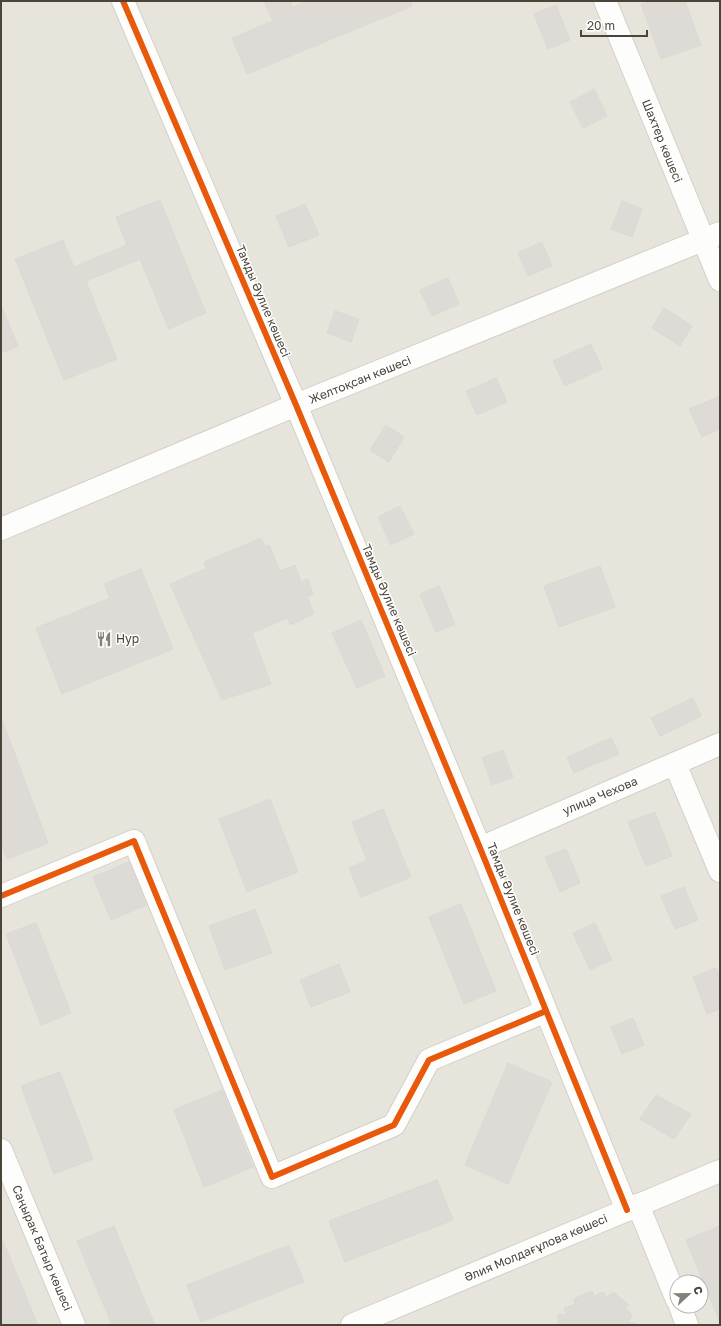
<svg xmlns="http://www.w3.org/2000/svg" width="721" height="1326" viewBox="0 0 721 1326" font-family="'Golos Text',sans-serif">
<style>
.residential{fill:#e7e4dc;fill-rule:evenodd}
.building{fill:#dedbd6;stroke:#dcd9d4}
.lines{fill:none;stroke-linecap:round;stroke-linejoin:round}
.minor-casing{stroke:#d2d0cb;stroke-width:24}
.minor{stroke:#fdfdfc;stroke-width:22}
.cycleway-casing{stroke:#fff;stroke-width:8}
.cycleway{stroke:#e8590c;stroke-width:6}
.labels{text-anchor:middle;stroke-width:3;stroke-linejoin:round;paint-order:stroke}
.street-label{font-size:12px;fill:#4b4439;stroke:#fff}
.poi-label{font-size:12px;fill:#4b4439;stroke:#fff;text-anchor:start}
</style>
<rect width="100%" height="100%" fill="#f4f2ee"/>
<path class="residential" d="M1,1H720V1325H1ZM677,1282H701V1306H677Z"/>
<g class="building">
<polygon points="264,1 290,1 293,7 308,1 410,1 412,6 247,74 232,38 273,21"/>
<polygon points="650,1 685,1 701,45 661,59 641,4"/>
<polygon points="556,5 570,40 548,49 534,14"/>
<polygon points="594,89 607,116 583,128 570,102"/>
<polygon points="160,200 206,313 169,329 140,259 86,281 117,359 64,380 15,259 63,240 74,267 127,245 116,217"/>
<polygon points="622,201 642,209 632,237 611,229"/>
<polygon points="305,204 319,235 289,247 276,216"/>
<polygon points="542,242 552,266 528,276 518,253"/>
<polygon points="448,278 459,304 432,316 420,290"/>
<polygon points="1,305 18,346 1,353"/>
<polygon points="664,308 692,326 680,346 652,328"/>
<polygon points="335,311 359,319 351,342 327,333"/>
<polygon points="591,344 602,369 565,386 553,361"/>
<polygon points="496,378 507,402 477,415 466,391"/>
<polygon points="720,396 720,429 702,437 689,409"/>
<polygon points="386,425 404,437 389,462 370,450"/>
<polygon points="400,506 414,534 391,545 378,517"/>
<polygon points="261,538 265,546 269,545 280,571 295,565 301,582 308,579 313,594 307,597 314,614 290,625 288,618 252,633 271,684 222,700 170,584 206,569 204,562"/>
<polygon points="600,566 615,607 559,627 544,586"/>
<polygon points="141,569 173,649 62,694 36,628 110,598 104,584"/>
<polygon points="439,586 455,624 436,632 420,594"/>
<polygon points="361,620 385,676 357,688 332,633"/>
<polygon points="693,698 701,716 660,736 651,718"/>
<polygon points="1,717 48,843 7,859 1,843"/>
<polygon points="611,738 619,754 574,773 567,757"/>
<polygon points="503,750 513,777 492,785 482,758"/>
<polygon points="270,799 298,872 247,892 219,819"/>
<polygon points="383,809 411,877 361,897 349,868 367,860 352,822"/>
<polygon points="655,812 672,856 646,866 628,822"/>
<polygon points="566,849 580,883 560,892 545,857"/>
<polygon points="131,861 149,904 111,920 93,877"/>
<polygon points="684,887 698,920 675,929 661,896"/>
<polygon points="461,904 496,991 464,1004 429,917"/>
<polygon points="255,909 272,953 225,970 209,926"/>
<polygon points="36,923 71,1013 41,1025 6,934"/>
<polygon points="595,923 612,960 590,970 573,933"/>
<polygon points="339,964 350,992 311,1007 300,980"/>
<polygon points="716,968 720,978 720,1009 707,1014 693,977"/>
<polygon points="633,1018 644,1045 622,1054 611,1027"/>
<polygon points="508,1063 552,1082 508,1184 465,1165"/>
<polygon points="60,1072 93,1159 54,1174 21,1086"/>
<polygon points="222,1090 253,1167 204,1187 174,1110"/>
<polygon points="656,1095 691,1114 674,1139 640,1119"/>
<polygon points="437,1180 453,1220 345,1262 329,1221"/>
<polygon points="114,1226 155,1325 112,1325 77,1241"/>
<polygon points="720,1226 720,1322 686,1240"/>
<polygon points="3,1241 38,1325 1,1325 1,1242"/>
<polygon points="289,1245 304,1282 201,1322 187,1285"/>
<polygon points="592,1291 594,1296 603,1292 607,1297 613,1292 629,1305 625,1309 632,1314 629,1322 636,1324 636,1325 558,1325 558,1314 567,1315 564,1308 575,1304 574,1299"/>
</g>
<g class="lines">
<defs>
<g id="minor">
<polyline points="123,1 296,405 480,848 627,1210"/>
<polyline points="605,1 720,280"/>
<polyline points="1,529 296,405 720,233"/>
<polyline points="675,764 720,871"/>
<polyline points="480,848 720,744"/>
<polyline points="1,896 134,841 272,1177 394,1125 429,1060 546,1011"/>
<polyline points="1,1150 74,1325"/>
<polyline points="638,1205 677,1300"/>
<polyline points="680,1306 687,1325"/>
<polyline points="352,1325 720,1171"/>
</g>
</defs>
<use href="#minor" class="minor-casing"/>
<use href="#minor" class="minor"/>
<defs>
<g id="cycleway">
<polyline points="123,1 296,405 480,848 627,1210"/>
<polyline points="1,896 134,841 272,1177 394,1125 429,1060 546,1011"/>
</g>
</defs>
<use href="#cycleway" class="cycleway-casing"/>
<use href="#cycleway" class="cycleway"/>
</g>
<defs>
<symbol id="restaurant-bare" viewBox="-9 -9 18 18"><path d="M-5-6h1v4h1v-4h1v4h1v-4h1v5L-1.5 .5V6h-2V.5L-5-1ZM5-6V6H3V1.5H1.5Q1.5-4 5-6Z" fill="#868178" stroke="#fff" stroke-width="2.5" paint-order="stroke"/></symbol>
</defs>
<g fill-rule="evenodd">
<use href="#restaurant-bare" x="93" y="628" width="22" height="22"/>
</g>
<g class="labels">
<g class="street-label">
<text transform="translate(662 141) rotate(68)" y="4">Шахтер көшесі</text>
<text transform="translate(263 301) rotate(67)" y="4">Тамды Әулие көшесі</text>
<text transform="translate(360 380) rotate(-22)" y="4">Желтоқсан көшесі</text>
<text transform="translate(389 600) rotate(67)" y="4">Тамды Әулие көшесі</text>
<text transform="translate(600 796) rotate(-23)" y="4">улица Чехова</text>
<text transform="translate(513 899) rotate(68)" y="4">Тамды Әулие көшесі</text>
<text transform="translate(42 1248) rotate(67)" y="4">Саңырак Батыр көшесі</text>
<text transform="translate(536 1248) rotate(-23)" y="4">Әлия Молдағұлова көшесі</text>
</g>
<g class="poi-label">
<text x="116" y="643">Нур</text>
</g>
</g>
<rect width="721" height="1326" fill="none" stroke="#4b4439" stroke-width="4"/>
<g transform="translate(689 1294) rotate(68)"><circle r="19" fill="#ffffff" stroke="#b7b4b0"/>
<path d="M0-3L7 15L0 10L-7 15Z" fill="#868178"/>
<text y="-6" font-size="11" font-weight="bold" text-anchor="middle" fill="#4b4439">С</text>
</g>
<path d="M581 30v6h66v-6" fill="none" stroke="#4b4439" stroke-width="2"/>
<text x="587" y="30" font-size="12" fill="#4b4439" stroke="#ffffff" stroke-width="3" paint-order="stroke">20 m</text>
</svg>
